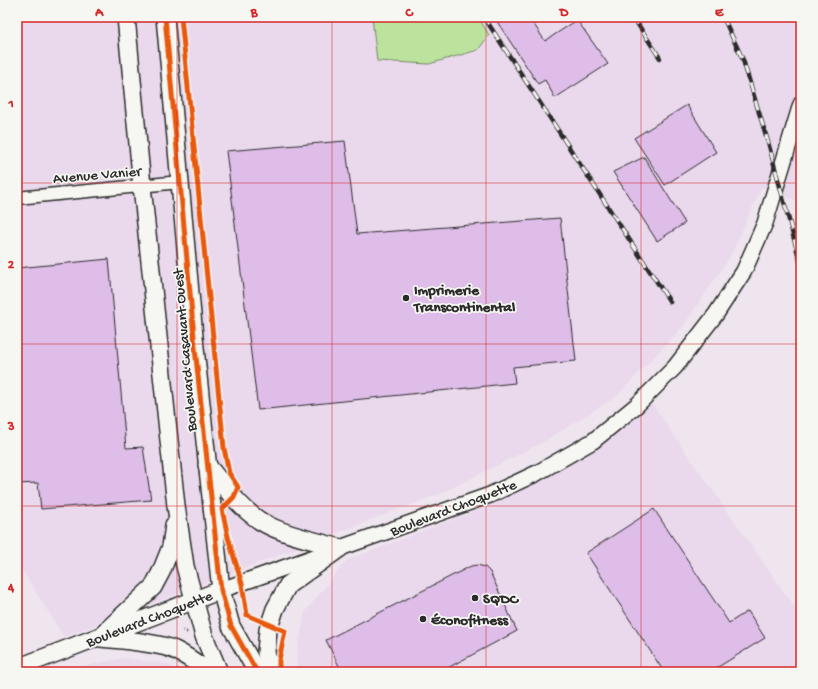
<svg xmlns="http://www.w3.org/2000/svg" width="818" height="689" viewBox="0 0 818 689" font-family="'Gochi Hand',sans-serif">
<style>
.built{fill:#ead9ed}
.green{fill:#bce39e;stroke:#748764}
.building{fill:#debde9;stroke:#2b2b2b}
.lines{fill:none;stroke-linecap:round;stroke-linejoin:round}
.minor-casing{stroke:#2b2b2b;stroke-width:15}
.tertiary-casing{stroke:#2b2b2b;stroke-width:18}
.secondary-casing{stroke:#2b2b2b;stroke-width:20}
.path{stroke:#2b2b2b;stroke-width:2.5;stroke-dasharray:1 3;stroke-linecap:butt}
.minor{stroke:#f6f6f2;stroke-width:12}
.tertiary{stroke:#f6f6f2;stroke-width:15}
.secondary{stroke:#f6f6f2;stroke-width:17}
.rail-casing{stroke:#2b2b2b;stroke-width:4.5}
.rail{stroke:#f6f6f2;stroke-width:3;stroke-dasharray:9;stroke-linecap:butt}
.cycleway-casing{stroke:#f6f6f2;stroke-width:8}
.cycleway{stroke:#e8590c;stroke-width:5}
.grid{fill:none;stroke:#d62828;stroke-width:1;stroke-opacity:0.55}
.poi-dot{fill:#2b2b2b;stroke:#f6f6f2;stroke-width:1.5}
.labels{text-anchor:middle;stroke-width:3.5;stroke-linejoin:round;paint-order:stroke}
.street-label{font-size:15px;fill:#2b2b2b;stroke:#f6f6f2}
.poi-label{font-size:15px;font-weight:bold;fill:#2b2b2b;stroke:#f6f6f2;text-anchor:start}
.neatline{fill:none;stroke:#d62828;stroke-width:1.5}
.grid-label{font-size:13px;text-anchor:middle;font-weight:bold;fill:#d62828}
</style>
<rect width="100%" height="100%" fill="#efe5ef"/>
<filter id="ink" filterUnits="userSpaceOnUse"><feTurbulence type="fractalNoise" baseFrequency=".025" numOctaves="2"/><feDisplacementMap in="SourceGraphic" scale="8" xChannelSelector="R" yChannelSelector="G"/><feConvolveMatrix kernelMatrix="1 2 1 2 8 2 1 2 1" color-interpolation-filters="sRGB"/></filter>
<g filter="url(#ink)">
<g class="built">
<polygon points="17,17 801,17 801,203 762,187 730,257 682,328 616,397 540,444 442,493 64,637 17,562"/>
<polygon points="650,401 801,616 801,672 296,672 297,652 305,612 347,560 493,504 575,462"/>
<polygon points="123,658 166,664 180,672 78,672 76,668"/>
</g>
<polygon class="green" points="372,17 478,17 489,35 478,50 429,64 377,61"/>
<g class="building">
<polygon points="494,17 529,17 545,41 577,20 608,64 555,98 545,80 538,84"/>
<polygon points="687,105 716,152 665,185 634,138"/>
<polygon points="345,141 357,234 560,218 576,361 513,367 515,383 258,410 226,151"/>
<polygon points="644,157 685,223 657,241 613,172"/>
<polygon points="109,259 126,448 143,447 151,500 41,509 38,483 17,484 17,268"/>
<polygon points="654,509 729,623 748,611 765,638 710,672 664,672 586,553"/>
<polygon points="477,565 485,567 490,572 517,631 440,672 342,672 326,640 471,566"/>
</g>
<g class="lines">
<defs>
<polyline id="minor" points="17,198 180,182"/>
<polyline id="tertiary" points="221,590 490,495 537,473 593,441 637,405 675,367 716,314 744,271 765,223 801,104"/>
<g id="secondary">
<polyline points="126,17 142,186 176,506 185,566 204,636 219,672"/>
<polyline points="165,17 195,348 221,590 231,626 257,672"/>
<path d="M207,465C221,482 234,501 252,515C273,533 313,540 340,548"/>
<polyline points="105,632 153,587 161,572 171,547 174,525"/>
<path d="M101,638C121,640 157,642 175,650C187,656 198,664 209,672"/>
<polyline points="17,668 221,590"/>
<polyline points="270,672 266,652 268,630 275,609 288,585 340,548"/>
</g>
</defs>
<use href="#minor" class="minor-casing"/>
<use href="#tertiary" class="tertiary-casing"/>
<use href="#secondary" class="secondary-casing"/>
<polyline class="path" points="183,630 185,632 188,632"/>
<use href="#minor" class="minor"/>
<use href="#tertiary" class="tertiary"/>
<use href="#secondary" class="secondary"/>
<defs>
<g id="rail">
<polyline points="484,17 670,302"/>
<polyline points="633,17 660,58"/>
<polyline points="723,17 743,60 768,142 801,265"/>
</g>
</defs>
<use href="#rail" class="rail-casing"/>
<use href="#rail" class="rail"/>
<defs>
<g id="cycleway">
<polyline points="165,17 195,348 221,590 231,626 257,672"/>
<polyline points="181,17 224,448 229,473 238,487 234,497 222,509 228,537 242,584 247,615 285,631 279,660 279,672"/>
</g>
</defs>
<use href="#cycleway" class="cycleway-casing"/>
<use href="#cycleway" class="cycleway"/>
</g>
</g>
<path class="grid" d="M177,17V672M332,17V672M486,17V672M641,17V672M17,183H801M17,344H801M17,506H801"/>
<g class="poi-dot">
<circle cx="406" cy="298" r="4"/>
<circle cx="475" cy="598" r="4"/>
<circle cx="423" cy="619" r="4"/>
</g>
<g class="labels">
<g class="street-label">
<text transform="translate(97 174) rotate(-5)" y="5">Avenue Vanier</text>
<text transform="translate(184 350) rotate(-95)" y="5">Boulevard Casavant Ouest</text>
<text transform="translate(453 507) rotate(-21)" y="5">Boulevard Choquette</text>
<text transform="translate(149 618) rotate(-21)" y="5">Boulevard Choquette</text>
</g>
<g class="poi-label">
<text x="414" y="294">Imprimerie<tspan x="414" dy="17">Transcontinental</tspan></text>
<text x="483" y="603">SQDC</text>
<text x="431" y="624">Éconofitness</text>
</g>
</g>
<rect width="818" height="689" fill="none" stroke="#f6f6f2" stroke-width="44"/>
<rect x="22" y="22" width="774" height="645" class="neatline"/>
<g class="grid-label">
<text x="99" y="16">A</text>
<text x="254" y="16">B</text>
<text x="409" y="16">C</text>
<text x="564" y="16">D</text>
<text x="719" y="16">E</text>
<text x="11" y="107">1</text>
<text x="11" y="268">2</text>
<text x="11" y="430">3</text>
<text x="11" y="591">4</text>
</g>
</svg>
